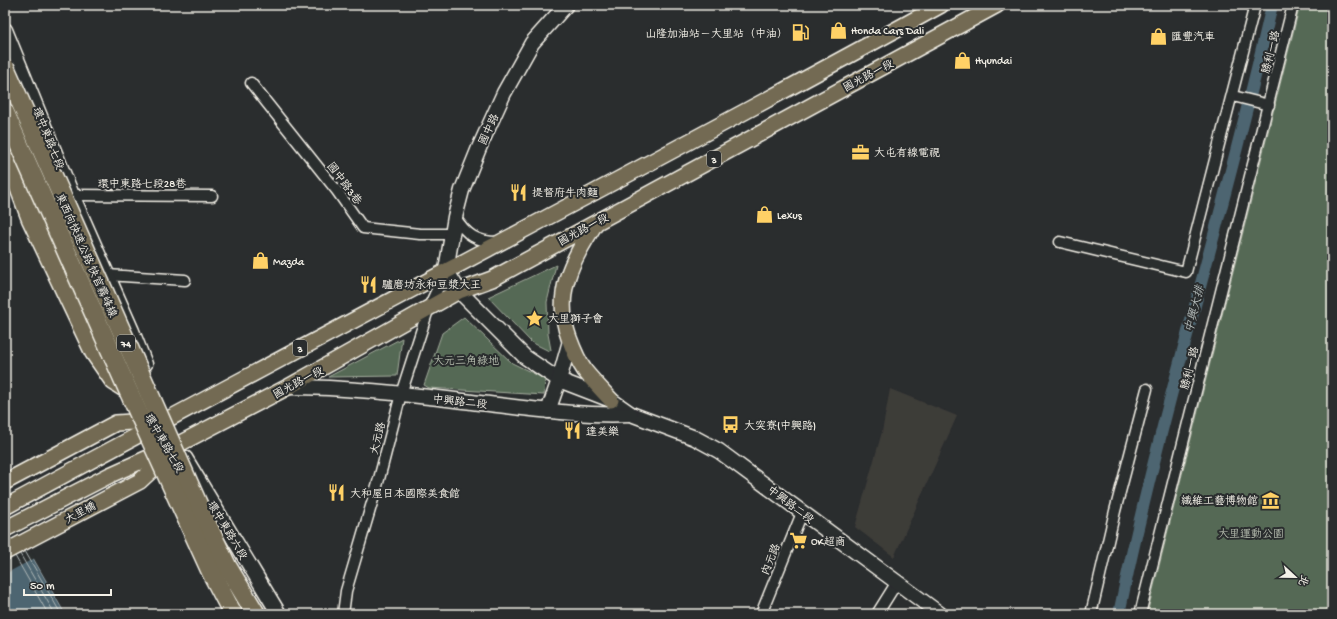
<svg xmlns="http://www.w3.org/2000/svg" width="1337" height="619" viewBox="0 0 1337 619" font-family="'Gochi Hand','LXGW WenKai TC',sans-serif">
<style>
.built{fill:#3e3c39}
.green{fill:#556954;stroke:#a4ad9e}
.water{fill:#4d6571;stroke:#909da1}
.pier{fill:#2a2d2e}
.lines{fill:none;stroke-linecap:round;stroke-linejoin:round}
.shore{stroke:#b1b9b8;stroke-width:1}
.canal{stroke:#4d6571;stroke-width:12}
.street-casing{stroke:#f4f1e8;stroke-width:13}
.secondary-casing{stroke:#f4f1e8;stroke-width:17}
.primary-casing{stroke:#f4f1e8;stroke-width:18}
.highway-casing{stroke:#f4f1e8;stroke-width:21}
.street{stroke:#2a2d2e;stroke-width:10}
.secondary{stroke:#2a2d2e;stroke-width:14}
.primary{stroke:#736b52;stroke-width:15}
.highway{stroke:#736b52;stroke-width:18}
.highway-bridge-casing{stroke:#f4f1e8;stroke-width:21;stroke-linecap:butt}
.highway-bridge{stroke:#736b52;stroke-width:18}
.labels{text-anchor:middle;stroke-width:4;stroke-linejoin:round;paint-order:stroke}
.shield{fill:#2a2d2e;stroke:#b7b6b0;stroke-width:1}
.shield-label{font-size:10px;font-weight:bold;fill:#f4f1e8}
.poi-label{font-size:11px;fill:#f4f1e8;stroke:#2a2d2e;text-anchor:start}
.street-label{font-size:11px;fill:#f4f1e8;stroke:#2a2d2e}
.park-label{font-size:11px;fill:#b4bbad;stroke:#2a2d2e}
.water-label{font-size:12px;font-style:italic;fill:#b1b9b8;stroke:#2a2d2e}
</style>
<rect width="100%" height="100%" fill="#2a2d2e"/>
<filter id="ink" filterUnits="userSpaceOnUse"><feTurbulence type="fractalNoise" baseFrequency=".025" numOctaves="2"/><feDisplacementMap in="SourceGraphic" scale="8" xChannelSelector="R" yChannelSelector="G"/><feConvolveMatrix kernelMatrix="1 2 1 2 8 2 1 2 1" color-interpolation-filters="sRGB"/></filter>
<g filter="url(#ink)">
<polygon class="built" points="890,389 957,416 894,557 855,527 882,432"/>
<g class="green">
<polygon points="1300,5 1332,5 1332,614 1147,614"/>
<polygon points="556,265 547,302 548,334 551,350 549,351 531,342 488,297"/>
<polygon points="464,317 512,363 545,379 544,395 429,388 424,385 442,333"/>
<polygon points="402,338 397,376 328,377"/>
</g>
<polygon class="water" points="5,509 65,614 5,614"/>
<polygon class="pier" points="5,507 35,558 5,574"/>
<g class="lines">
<g class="shore">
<polyline points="25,551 61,614"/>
<polyline points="20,554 55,614"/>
<polyline points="15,556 48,614"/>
</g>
<path class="canal" d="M1119,614C1161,409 1226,209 1272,5"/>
<defs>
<g id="street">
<polyline points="251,83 337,191 363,228 420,234 452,234"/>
<polyline points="1233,96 1269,105"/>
<polyline points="72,195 212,196"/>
<path d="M455,217C466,235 477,242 498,242"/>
<polyline points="1060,242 1186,272 1255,5"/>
<polyline points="107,275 185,280"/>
<polyline points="343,614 346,591 379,479 401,394 429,307 446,270"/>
<polyline points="761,614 802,513"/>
<polyline points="877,614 897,582"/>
<polyline points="1091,614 1115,511 1147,389"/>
<polyline points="1140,614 1293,5"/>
</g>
<g id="secondary">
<polyline points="566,5 532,43 504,93 479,148 462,190 455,217 446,270 459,291 525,357 559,380 611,400 631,414 695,438 719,451 940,614"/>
<polyline points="5,30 72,195 132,331 145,364"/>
<polyline points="31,193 59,259"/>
<polyline points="72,242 104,315"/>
<path d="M288,387C361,387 434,398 506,406C548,411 589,416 631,414"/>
<polyline points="548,411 559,380 570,341"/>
<polyline points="185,458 279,614"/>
</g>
<g id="primary">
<path d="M595,224C572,261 553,293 569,338C573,349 578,361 585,371C593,381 603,391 611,400"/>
<polyline points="5,482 116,423 132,422 153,425"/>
<path d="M5,507C316,338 631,176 941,5"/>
<polyline points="5,529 110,475 177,445 288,387 459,291 492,279 997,5"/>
<polyline points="5,552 140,481 155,467 166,452"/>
</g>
<polyline id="highway" points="5,150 31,219 94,352 114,381 128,390"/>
</defs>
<use href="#street" class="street-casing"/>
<use href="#secondary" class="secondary-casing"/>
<use href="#primary" class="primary-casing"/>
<use href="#highway" class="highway-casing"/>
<use href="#street" class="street"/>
<use href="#secondary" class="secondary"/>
<use href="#primary" class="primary"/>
<use href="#highway" class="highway"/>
<defs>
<g id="highway-bridge">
<polyline points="5,67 205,520 227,566 256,614"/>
<polyline points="5,113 128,390 211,572 233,614"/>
</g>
</defs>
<use href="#highway-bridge" class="highway-bridge-casing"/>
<use href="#highway-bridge" class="highway-bridge"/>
</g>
</g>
<defs>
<symbol id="shop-bare" viewBox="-9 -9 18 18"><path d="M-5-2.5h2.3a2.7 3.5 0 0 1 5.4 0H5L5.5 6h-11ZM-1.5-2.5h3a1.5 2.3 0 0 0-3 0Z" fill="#ffd166" stroke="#2a2d2e" stroke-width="2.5" paint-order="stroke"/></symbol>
<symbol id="fuel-bare" viewBox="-9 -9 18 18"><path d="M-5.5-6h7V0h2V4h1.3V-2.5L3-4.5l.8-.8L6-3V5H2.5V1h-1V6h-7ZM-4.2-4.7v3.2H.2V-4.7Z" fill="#ffd166" stroke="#2a2d2e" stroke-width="2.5" paint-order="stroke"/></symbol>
<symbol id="office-bare" viewBox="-9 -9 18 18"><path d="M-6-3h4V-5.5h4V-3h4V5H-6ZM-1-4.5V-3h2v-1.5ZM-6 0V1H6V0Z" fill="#ffd166" stroke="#2a2d2e" stroke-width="2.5" paint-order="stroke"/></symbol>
<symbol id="restaurant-bare" viewBox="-9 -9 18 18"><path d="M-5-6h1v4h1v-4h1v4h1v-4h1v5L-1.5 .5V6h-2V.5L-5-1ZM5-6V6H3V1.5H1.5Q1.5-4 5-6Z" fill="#ffd166" stroke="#2a2d2e" stroke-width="2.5" paint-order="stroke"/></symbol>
<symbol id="sight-bare" viewBox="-9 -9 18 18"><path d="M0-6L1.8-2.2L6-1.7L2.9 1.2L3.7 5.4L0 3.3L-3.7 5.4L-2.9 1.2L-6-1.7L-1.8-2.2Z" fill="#ffd166" stroke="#2a2d2e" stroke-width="2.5" paint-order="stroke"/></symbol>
<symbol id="bus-bare" viewBox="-9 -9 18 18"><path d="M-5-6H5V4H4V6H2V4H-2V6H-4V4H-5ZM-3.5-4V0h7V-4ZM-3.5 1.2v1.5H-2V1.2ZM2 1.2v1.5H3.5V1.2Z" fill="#ffd166" stroke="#2a2d2e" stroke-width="2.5" paint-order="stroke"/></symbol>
<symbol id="museum-bare" viewBox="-9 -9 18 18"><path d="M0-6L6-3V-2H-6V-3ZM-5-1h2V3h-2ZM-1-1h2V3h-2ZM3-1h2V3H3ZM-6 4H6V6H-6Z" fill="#ffd166" stroke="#2a2d2e" stroke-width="2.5" paint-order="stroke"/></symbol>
<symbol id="supermarket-bare" viewBox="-9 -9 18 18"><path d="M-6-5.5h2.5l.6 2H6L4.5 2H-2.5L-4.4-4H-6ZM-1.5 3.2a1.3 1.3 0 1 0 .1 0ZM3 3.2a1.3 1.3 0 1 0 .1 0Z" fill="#ffd166" stroke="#2a2d2e" stroke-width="2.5" paint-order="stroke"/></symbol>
</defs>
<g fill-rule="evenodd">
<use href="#shop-bare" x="826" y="18" width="25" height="25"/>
<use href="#fuel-bare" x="788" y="20" width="25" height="25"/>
<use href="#shop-bare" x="1146" y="24" width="25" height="25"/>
<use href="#shop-bare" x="950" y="48" width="25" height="25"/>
<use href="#office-bare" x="848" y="140" width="25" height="25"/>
<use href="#restaurant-bare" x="506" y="180" width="25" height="25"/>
<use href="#shop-bare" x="752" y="202" width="25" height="25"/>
<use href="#shop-bare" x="248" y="248" width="25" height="25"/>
<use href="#restaurant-bare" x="356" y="272" width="25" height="25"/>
<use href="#sight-bare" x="522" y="306" width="25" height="25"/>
<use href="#bus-bare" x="718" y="412" width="25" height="25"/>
<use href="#restaurant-bare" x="560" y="418" width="25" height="25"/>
<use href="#restaurant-bare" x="324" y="480" width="25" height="25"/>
<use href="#museum-bare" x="1258" y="488" width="25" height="25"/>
<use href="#supermarket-bare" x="786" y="528" width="25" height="25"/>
</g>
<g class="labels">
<g class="shield">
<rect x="707" y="151" width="14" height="16" rx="3"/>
<rect x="117" y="335" width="18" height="16" rx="3"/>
<rect x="293" y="340" width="14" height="16" rx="3"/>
</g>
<g class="shield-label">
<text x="714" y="163">3</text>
<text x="126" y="347">74</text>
<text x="300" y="352">3</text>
</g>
<g class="poi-label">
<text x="851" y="34">Honda Cars Dali</text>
<text x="788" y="37" text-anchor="end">山隆加油站－大里站（中油）</text>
<text x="1171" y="40">匯豐汽車</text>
<text x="975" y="64">Hyundai</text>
<text x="874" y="156">大屯有線電視</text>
<text x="532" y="196">提督府牛肉麵</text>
<text x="777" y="219">Lexus</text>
<text x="273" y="265">Mazda</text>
<text x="382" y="288">驢磨坊永和豆漿大王</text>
<text x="548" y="322">大里獅子會</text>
<text x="744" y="429">大突寮(中興路)</text>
<text x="586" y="435">達美樂</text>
<text x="350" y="497">大和屋日本國際美食館</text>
<text x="1258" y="504" text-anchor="end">纖維工藝博物館</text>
<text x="811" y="545">OK超商</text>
</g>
<g class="street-label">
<text transform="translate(1270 52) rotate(-76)" y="4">勝利一路</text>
<text transform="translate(868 75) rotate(-28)" y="4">國光路一段</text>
<text transform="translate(488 129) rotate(-65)" y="4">國中路</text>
<text transform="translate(49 138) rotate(68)" y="4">環中東路七段</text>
<text x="142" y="187">環中東路七段28巷</text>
<text transform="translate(345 183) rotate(53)" y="4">國中路3巷</text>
<text transform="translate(583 229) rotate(-28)" y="4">國光路一段</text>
<text transform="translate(87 255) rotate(66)" y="4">東西向快速公路 快官霧峰線</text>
<text transform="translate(1189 368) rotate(-76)" y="4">勝利一路</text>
<text transform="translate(298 382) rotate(-28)" y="4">國光路一段</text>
<text transform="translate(460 401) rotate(6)" y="4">中興路二段</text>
<text transform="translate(377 438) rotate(-76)" y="4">大元路</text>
<text transform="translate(165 443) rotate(60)" y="4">環中東路七段</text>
<text transform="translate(791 504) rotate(37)" y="4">中興路二段</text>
<text transform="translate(80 512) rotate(-28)" y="4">大里橋</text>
<text transform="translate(228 530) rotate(59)" y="4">環中東路六段</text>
<text transform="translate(770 559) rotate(-68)" y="4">內元路</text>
</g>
<g class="park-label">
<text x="466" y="364">大元三角綠地</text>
<text x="1251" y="537">大里運動公園</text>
</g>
<g class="water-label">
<text transform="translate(1194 309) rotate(-76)" y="4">中興大排</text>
</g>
</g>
<rect width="1337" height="619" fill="none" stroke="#2a2d2e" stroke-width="20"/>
<rect x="10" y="10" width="1317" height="599" fill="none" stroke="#f4f1e8" stroke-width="1.5" filter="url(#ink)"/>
<g transform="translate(1295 577) rotate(112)" stroke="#2a2d2e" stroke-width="3" paint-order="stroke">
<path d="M0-3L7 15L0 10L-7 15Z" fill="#f4f1e8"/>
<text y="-6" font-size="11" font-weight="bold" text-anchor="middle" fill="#f4f1e8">北</text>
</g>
<path d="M24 589v6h87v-6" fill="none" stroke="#f4f1e8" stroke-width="2"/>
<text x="30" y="589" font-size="12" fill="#f4f1e8" stroke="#2a2d2e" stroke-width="3" paint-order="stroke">50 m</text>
</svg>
